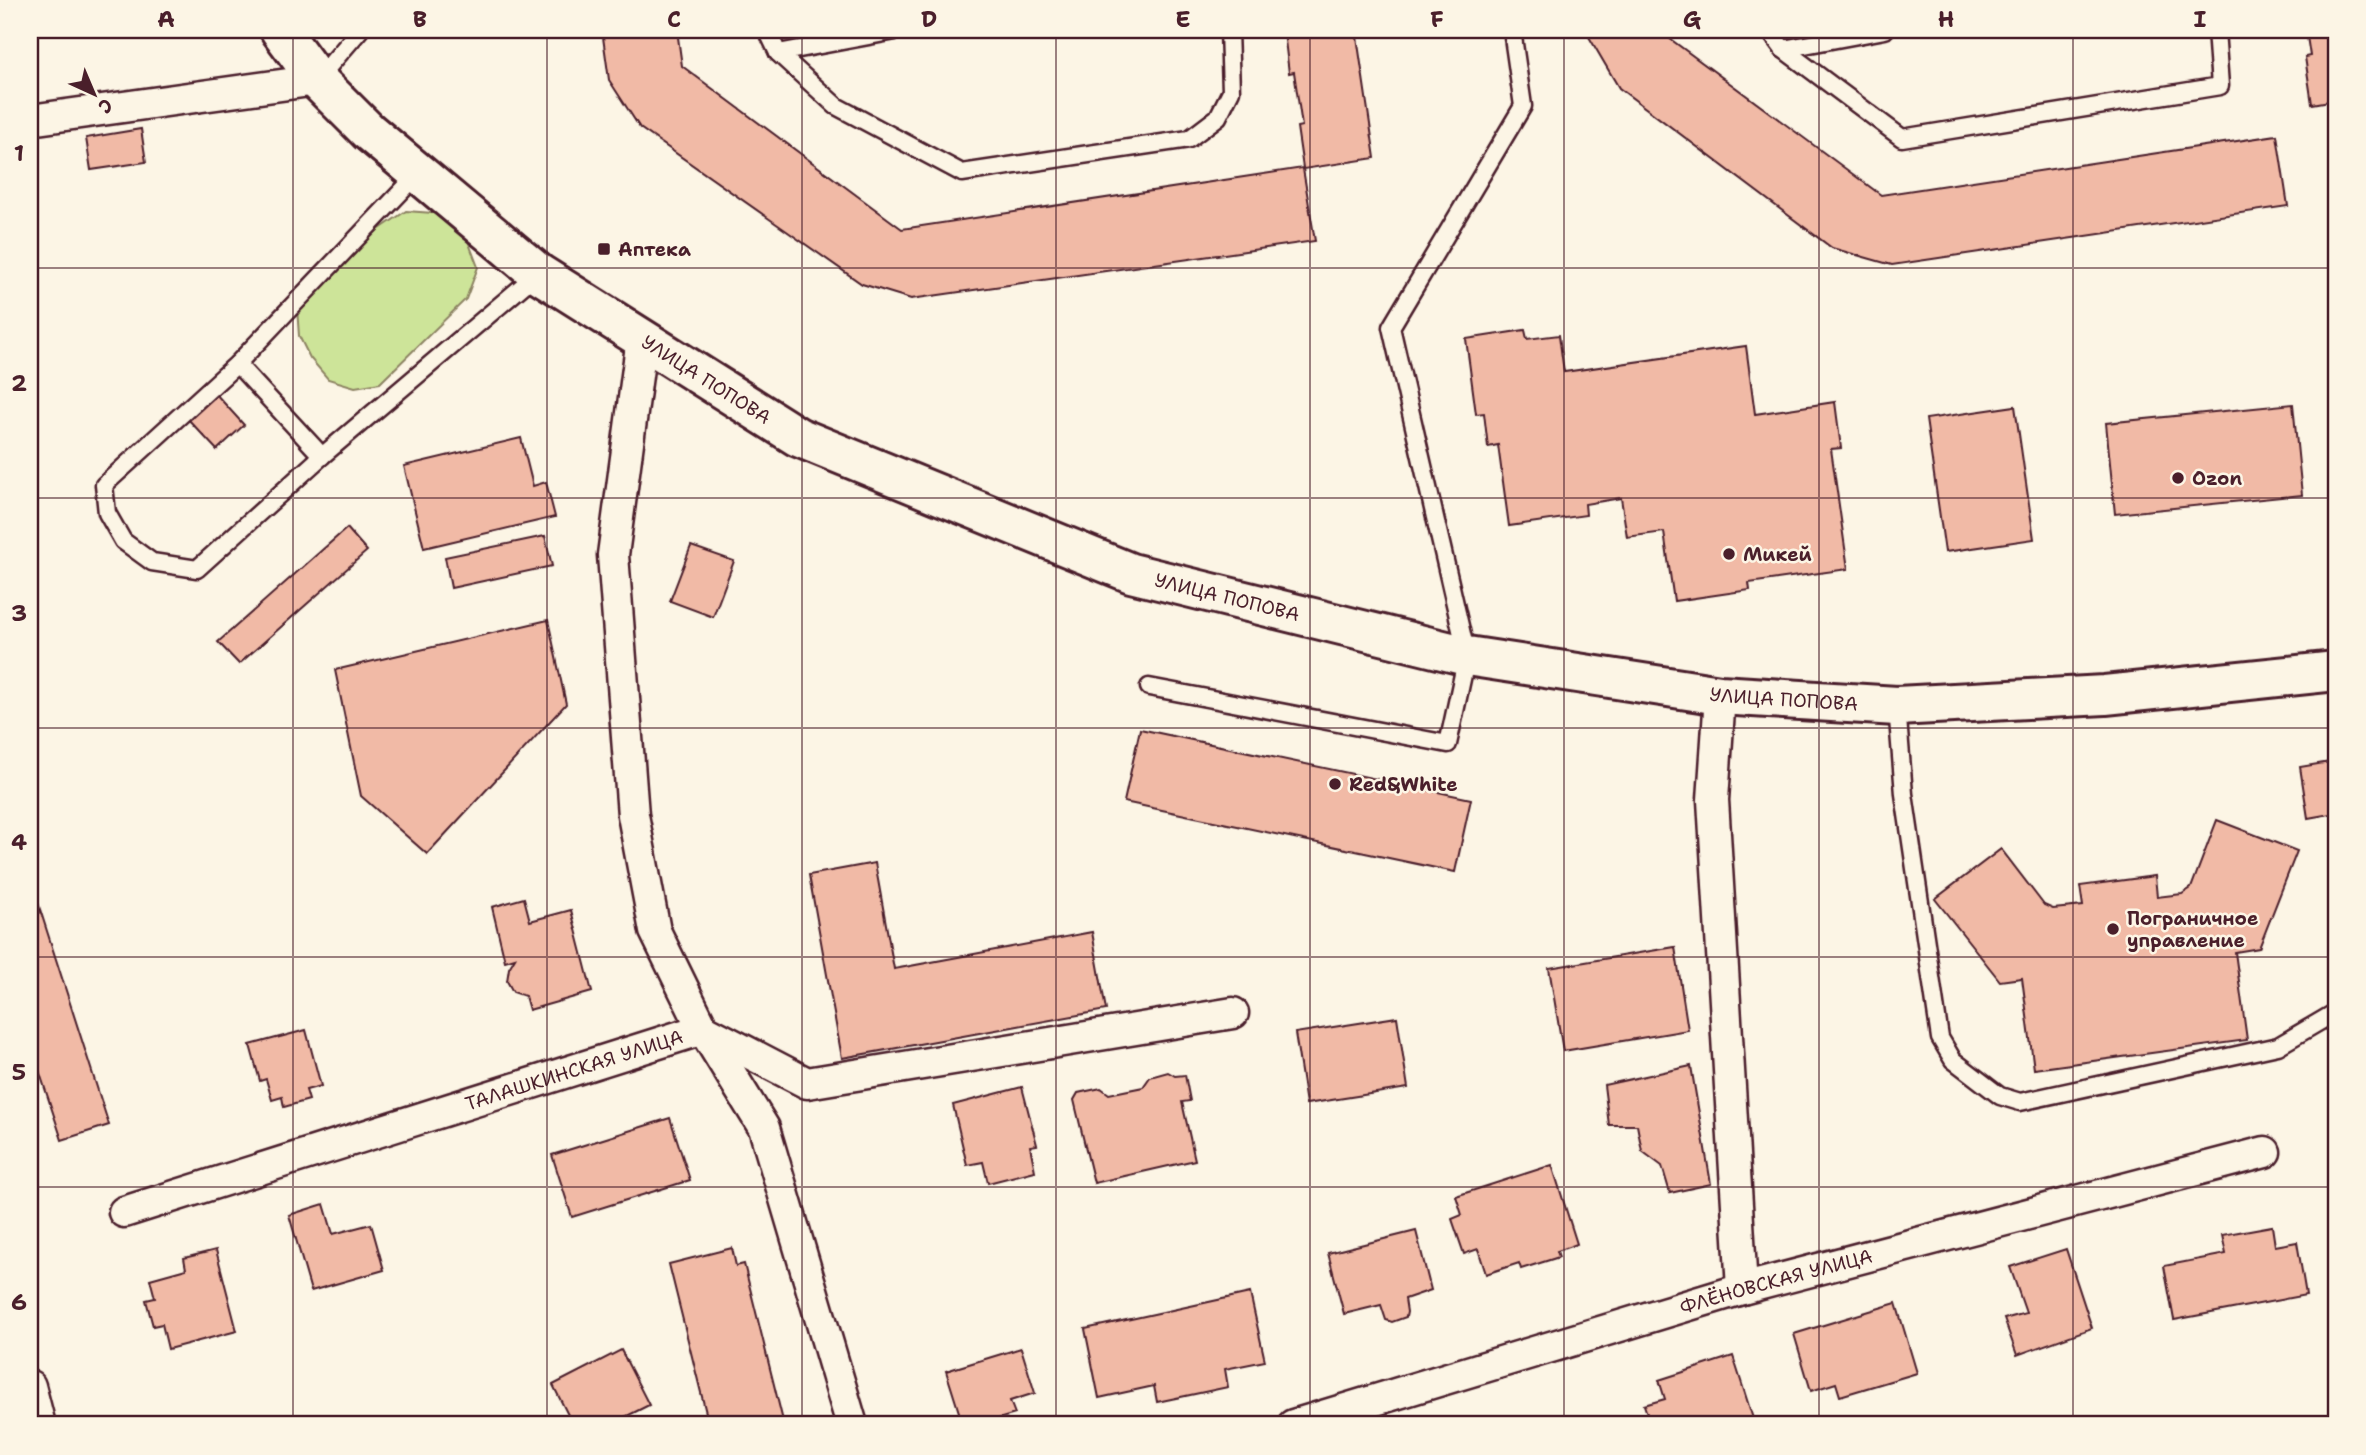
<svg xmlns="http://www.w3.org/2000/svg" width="2366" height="1455" viewBox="0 0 2366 1455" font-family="'Shantell Sans',sans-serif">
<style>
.green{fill:#cde499;stroke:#8c8262;stroke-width:2}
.building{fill:#f1baa6;stroke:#4a1f2b;stroke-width:2}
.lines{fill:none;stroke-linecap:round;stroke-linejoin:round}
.lane-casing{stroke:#4a1f2b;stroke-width:21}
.street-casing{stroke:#4a1f2b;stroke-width:35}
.secondary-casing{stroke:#4a1f2b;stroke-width:44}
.lane{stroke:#fcf5e5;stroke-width:16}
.street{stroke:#fcf5e5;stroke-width:30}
.secondary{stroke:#fcf5e5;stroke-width:38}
.grid{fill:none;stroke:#4a1f2b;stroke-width:2;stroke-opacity:0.55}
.poi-dot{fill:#4a1f2b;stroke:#fcf5e5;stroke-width:2.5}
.labels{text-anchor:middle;stroke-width:5;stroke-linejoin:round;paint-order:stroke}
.poi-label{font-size:19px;font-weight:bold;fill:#4a1f2b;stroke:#fcf5e5;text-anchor:start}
.street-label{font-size:19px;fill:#4a1f2b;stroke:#fcf5e5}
.neatline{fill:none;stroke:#4a1f2b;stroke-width:2.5}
.grid-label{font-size:23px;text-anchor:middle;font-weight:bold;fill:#4a1f2b}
</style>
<rect width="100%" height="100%" fill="#fcf5e5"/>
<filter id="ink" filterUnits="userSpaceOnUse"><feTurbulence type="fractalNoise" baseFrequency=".0143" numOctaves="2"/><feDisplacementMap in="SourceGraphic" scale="14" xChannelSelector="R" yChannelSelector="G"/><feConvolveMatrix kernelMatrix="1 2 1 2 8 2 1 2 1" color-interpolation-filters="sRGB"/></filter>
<g filter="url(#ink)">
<polygon class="green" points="406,211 433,213 465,233 478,267 466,299 380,383 355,387 328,379 310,358 299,336 297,308 368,237"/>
<g class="building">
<polygon points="602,30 677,30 682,66 902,229 1303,168 1297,127 1302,126 1294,72 1289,73 1284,32 1299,30 1356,30 1375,158 1303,169 1315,241 911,299 862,284 640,128 609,80"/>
<polygon points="1585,30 1658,30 1881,195 2277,135 2288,206 1892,265 1832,248 1619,88"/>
<polygon points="2306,30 2336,30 2336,100 2312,104 2305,57 2310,56"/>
<polygon points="141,129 146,162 91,170 86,138"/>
<polygon points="1525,330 1527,339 1559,335 1564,372 1746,346 1755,414 1835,402 1841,448 1831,449 1848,569 1749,583 1750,590 1674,601 1664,532 1627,537 1621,498 1585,504 1586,515 1509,526 1498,445 1488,447 1484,413 1476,414 1466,339"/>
<polygon points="215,393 244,425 217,450 187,418"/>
<polygon points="2293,404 2302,495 2115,514 2106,423"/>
<polygon points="2015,406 2034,539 1945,552 1926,419"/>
<polygon points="521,438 533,486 546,482 555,517 424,548 404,466"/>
<polygon points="347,528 367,551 239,664 218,642"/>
<polygon points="545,536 552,566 451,588 445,557"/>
<polygon points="691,546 734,561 713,617 670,601"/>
<polygon points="548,620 566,704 427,854 361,796 335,670"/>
<polygon points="1140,729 1471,799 1455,872 1124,802"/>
<polygon points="2336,761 2336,813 2308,818 2300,767"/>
<polygon points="2217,820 2297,851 2259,948 2235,952 2247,1040 2034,1069 2022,978 2000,981 1935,899 2001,849 2044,905 2053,909 2083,906 2080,886 2155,876 2157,897 2182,894 2191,888"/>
<polygon points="875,863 894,969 1092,932 1106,1010 842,1058 809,875"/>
<polygon points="30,878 109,1125 62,1140 30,1043"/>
<polygon points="524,898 530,921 571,910 592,992 529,1010 525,996 513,992 507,981 509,968 515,958 505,961 492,907"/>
<polygon points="1675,947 1688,1030 1563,1051 1549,968"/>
<polygon points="1397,1017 1408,1088 1306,1104 1295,1033"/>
<polygon points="306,1030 321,1086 306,1090 309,1100 284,1107 282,1097 272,1100 266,1079 260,1081 250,1045"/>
<polygon points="1691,1066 1711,1184 1670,1193 1662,1166 1642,1151 1637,1125 1609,1125 1604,1085"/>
<polygon points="1168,1072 1175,1076 1185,1075 1190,1101 1182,1102 1195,1160 1094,1183 1074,1100 1078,1093 1101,1088 1109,1094 1143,1087 1150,1077"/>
<polygon points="1022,1087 1037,1145 1030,1146 1035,1171 988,1183 983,1162 967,1165 953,1105"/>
<polygon points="670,1118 690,1180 572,1217 552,1155"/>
<polygon points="1552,1165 1577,1244 1557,1251 1559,1257 1521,1269 1519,1263 1486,1274 1478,1249 1464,1254 1452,1219 1462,1215 1456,1196"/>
<polygon points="324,1204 333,1234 371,1224 384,1270 311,1291 289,1215"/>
<polygon points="2272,1226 2275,1246 2297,1242 2306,1295 2174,1320 2164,1266 2226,1254 2222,1235"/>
<polygon points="1416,1231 1431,1290 1405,1299 1407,1312 1406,1317 1392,1322 1386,1320 1381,1305 1344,1314 1328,1253"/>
<polygon points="732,1248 736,1266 744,1264 784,1425 709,1425 669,1264"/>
<polygon points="2066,1249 2092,1328 2017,1355 2004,1319 2026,1313 2010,1267"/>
<polygon points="216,1250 237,1331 168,1349 162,1324 153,1326 146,1300 155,1298 150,1279 186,1269 184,1258"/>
<polygon points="1250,1293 1265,1361 1225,1369 1228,1387 1157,1402 1154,1386 1099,1398 1085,1329"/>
<polygon points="1896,1303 1917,1373 1840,1396 1836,1383 1811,1391 1794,1334"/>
<polygon points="1021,1348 1035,1393 1010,1401 1015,1414 978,1425 963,1425 946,1371"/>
<polygon points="621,1350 649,1405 625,1417 630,1425 573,1425 553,1385"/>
<polygon points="1733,1356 1755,1425 1651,1425 1644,1405 1665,1399 1659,1380"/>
</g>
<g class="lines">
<defs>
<g id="lane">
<polyline points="767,30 778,53 836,106 962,173 1189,139 1218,117 1231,91 1229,30"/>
<polyline points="1769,30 1783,49 1902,138 2220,86 2216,30"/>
<polyline points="1783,49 1885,30"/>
<polyline points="778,53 901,30"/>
<polyline points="317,80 360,30"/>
<polyline points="418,174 237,364 104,485 107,513 123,541 152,562 197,569 322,456 538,273"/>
<polyline points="237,364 322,456"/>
<polyline points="1149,687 1448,744 1467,656 1391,327 1523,106 1512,30"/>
<polyline points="1897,706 1904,794 1940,1038 1953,1060 2000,1096 2020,1102 2278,1046 2336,1012"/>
</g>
<g id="street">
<polyline points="30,120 317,80"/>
<polyline points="642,338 613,555 633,815 655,931 703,1029 764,1128 852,1425"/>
<polyline points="1720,695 1713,800 1742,1289"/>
<path id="s1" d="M124,1212L703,1029L807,1083L1233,1013"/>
<polyline points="30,1386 40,1425"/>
<path id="s2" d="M1293,1425L1742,1289L2265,1152"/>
</g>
<g id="secondary">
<path id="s3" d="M280,30L317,80L368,131L538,273L798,437L1131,573L1467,656L1720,695L1897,706L2105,695L2336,671"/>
</g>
</defs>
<use href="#lane" class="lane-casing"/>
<use href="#street" class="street-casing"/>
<use href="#secondary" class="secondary-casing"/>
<use href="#lane" class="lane"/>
<use href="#street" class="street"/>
<use href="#secondary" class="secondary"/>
</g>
</g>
<path class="grid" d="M293,30V1425M547,30V1425M802,30V1425M1056,30V1425M1310,30V1425M1564,30V1425M1819,30V1425M2073,30V1425M30,268H2336M30,498H2336M30,728H2336M30,957H2336M30,1187H2336"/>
<g class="poi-dot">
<rect x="597" y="242" width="14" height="14" rx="3.5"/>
<circle cx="2178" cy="478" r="7"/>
<circle cx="1729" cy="554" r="7"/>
<circle cx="1335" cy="784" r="7"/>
<circle cx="2113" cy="929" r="7"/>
</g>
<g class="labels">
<g class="poi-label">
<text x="618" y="256">Аптека</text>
<text x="2192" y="485">Ozon</text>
<text x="1743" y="561">Микей</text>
<text x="1349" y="791">Red&amp;White</text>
<text x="2127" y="925">Пограничное<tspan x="2127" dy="22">управление</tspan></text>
</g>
<g class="street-label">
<text dy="7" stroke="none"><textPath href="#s3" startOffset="555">УЛИЦА ПОПОВА</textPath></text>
<text dy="7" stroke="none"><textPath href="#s3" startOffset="1122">УЛИЦА ПОПОВА</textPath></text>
<text dy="7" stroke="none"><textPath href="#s3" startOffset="1689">УЛИЦА ПОПОВА</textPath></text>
<text dy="7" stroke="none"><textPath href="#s1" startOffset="472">ТАЛАШКИНСКАЯ УЛИЦА</textPath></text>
<text dy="7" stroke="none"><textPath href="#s2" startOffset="504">ФЛЁНОВСКАЯ УЛИЦА</textPath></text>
</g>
</g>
<rect width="2366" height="1455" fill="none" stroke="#fcf5e5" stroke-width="77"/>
<g transform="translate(94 94) rotate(136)" stroke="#fcf5e5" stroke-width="5" paint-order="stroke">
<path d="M0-5L12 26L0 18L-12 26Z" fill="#4a1f2b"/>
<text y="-10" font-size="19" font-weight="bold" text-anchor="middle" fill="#4a1f2b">С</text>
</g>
<rect x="38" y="38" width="2290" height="1378" class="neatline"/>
<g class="grid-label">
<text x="166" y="27">A</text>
<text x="420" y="27">B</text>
<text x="674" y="27">C</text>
<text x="929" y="27">D</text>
<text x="1183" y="27">E</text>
<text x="1437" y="27">F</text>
<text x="1692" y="27">G</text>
<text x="1946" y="27">H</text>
<text x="2200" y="27">I</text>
<text x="19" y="161">1</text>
<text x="19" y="391">2</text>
<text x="19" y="621">3</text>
<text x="19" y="850">4</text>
<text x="19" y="1080">5</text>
<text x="19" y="1310">6</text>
</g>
</svg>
